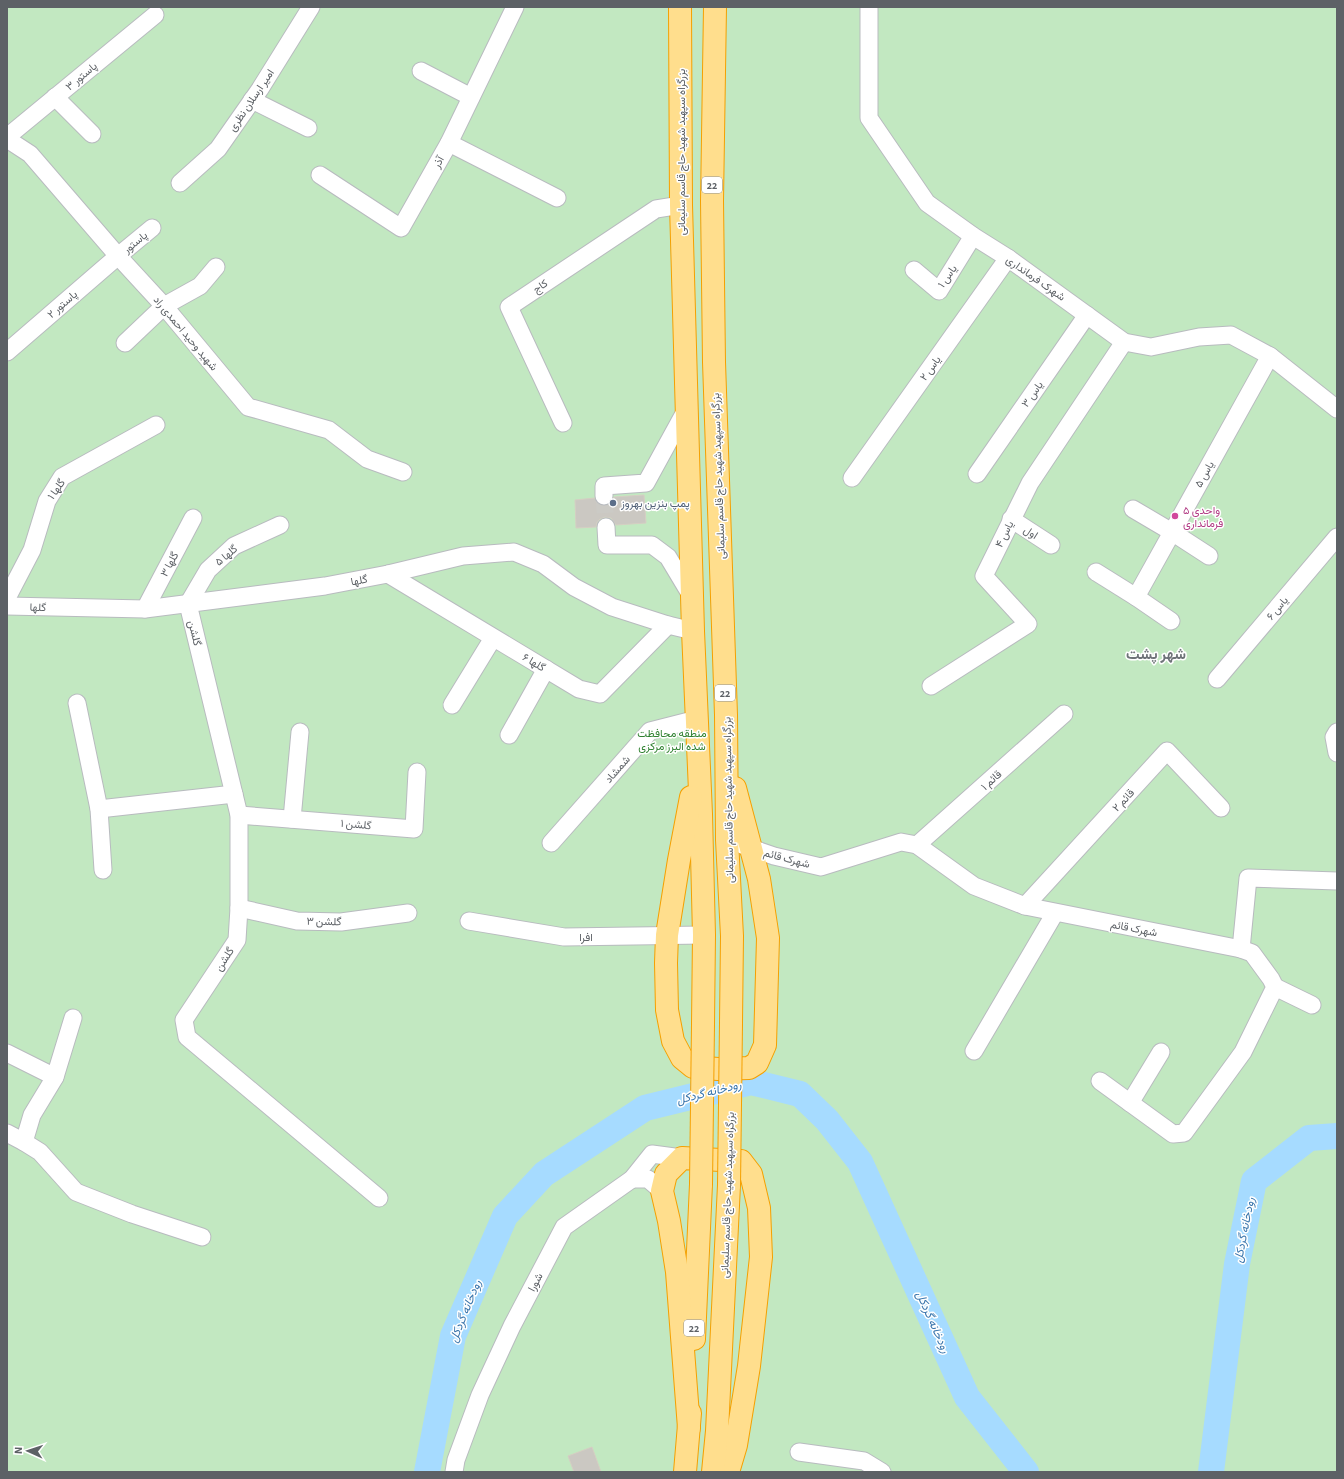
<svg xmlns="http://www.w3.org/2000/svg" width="1344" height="1479" viewBox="0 0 1344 1479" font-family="'Source Sans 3',Vazirmatn,sans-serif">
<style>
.green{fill:#c2e8c1}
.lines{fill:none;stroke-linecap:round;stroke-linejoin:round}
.river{stroke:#a6dbff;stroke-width:26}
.building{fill:#cbc8c2;stroke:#d5cfc3}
.minor-tunnel{stroke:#cbcac5;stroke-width:17;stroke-dasharray:17 8;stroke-linecap:butt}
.minor-casing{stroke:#b8bbbf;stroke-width:19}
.highway-casing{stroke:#f5a000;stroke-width:24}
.minor{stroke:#fff;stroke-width:17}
.highway{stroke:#ffde8d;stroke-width:22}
.highway-bridge-casing{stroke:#f5a000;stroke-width:24;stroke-linecap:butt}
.highway-bridge{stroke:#ffde8d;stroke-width:22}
.service-dot{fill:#5c6f8a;stroke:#fff;stroke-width:1.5}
.hotel-dot{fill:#d1479c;stroke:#fff;stroke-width:1.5}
.labels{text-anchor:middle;stroke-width:3;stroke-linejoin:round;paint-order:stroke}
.shield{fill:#fff;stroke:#8e9094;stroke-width:1}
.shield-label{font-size:10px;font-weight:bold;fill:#5d6166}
.street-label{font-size:11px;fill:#5d6166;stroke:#fff}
.service-label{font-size:11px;fill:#4e5e75;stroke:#fff;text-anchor:start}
.hotel-label{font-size:11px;fill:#b23c85;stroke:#fff;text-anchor:start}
.park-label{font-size:11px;fill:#308231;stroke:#fff}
.water-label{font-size:12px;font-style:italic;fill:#3c77ad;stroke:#fff}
.district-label{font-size:15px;font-weight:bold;fill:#6e7378;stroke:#fff}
</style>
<rect width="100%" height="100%" fill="#f0ede5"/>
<rect class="green" x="7" y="7" width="1330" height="1465"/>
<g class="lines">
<g class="river">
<polyline points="427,1472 453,1336 505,1216 544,1174 645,1108 751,1082 800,1094 827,1120 860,1162 967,1397 1026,1472"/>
<polyline points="1211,1472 1237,1264 1254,1181 1309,1138 1337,1136"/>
</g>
</g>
<g class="building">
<polygon points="644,495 646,523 616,525 611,518 605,517 600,519 597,522 596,527 576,528 575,500 595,498 599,504 604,506 609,504 612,501 614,497"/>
<polygon points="592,1447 601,1472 574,1472 568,1456"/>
</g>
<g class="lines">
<polyline class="minor-tunnel" points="604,496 606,527"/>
<defs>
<g id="minor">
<polyline points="869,7 869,118 927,203 973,236 1008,258 1124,342 1151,347 1199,337 1231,335 1270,356 1337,409"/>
<polyline points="421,71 471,97"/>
<polyline points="55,97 92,134"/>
<polyline points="252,100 308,128"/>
<polyline points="7,137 155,15"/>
<polyline points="7,139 30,154 118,256 164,306 248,407 329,430 367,459 403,472"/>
<polyline points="449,143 557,198"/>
<polyline points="320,175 401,228 449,143 515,7"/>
<polyline points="180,183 218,149 260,89 311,7"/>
<polyline points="914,270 939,291 973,236"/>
<polyline points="125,343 164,306 200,286 216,267"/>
<polyline points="7,352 118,256 152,228"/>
<polyline points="563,423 509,307 656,209 681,205"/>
<polyline points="977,474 1087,315"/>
<polyline points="852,478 1008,258"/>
<polyline points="604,496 604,486 646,483 686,410"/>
<polyline points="1133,509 1172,532 1209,556"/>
<polyline points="1011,519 1051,545"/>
<polyline points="280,525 234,546 208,570 188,604 239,815 239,908 237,940 184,1020 187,1037 379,1198"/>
<polyline points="606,527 607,545 652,545 668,557 692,597"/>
<polyline points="1096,572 1136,597"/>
<polyline points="388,574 579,689 600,694 668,625"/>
<polyline points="7,598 32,550 47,501 62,477 156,425"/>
<polyline points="7,606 145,609 325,586 388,574 463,556 514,552 543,564 574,587 612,607 668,625 693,631"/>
<polyline points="145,609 193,518"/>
<polyline points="1171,621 1136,597 1270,356"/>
<polyline points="1217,679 1337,537"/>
<polyline points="931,686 1028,624 984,576 1030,483 1124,342"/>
<polyline points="77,703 99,809 103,870"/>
<polyline points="452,705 493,638"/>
<polyline points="1337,732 1334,737 1337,753"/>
<polyline points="509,735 546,669"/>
<polyline points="99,809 234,794"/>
<polyline points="239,815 414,829 417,772"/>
<polyline points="292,819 300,732"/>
<polyline points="551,843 650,731 697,719"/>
<polyline points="742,845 774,856 821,867 901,842 917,845 974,886 1025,906 1241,949 1252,953 1271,979 1275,987 1243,1052 1184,1133 1173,1134 1100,1081"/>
<polyline points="917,845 1064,714"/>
<polyline points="1025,906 1167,751 1221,808"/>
<polyline points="239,908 297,921 341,922 408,913"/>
<polyline points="469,921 564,937 704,935"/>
<polyline points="1241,949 1248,878 1337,881"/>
<polyline points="1275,987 1312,1005"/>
<polyline points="974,1051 1055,913"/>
<polyline points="7,1053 55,1077 73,1018"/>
<polyline points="55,1077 32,1115 24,1142 40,1152 76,1192 132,1214 202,1237"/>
<polyline points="1130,1103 1161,1052"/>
<polyline points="7,1133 24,1142"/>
<polyline points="632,1179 648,1179 662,1191"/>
<polyline points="799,1452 864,1461 882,1472"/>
<polyline points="454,1472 456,1460 480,1395 512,1326 564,1227 632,1179 652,1154 682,1158"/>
</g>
<g id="highway">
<polyline points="680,7 681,205 693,631 701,814 704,935 703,1024"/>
<polyline points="715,7 712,201 714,362 726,715 727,840 732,936 731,1023"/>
<polyline points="691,797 679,860 667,935 666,963 667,1010 673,1041 682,1058 693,1067 718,1069 749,1068 757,1063 765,1045 768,938 759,879 735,788"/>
<polyline points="694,1339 701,1184"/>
<polyline points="689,1428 677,1272 669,1221 662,1191 666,1174 682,1158 741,1161 751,1174 759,1208 761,1257 749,1366 736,1445 728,1472"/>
<polyline points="685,1472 690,1413"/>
<polyline points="713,1472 717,1431 729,1185"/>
</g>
</defs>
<use href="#minor" class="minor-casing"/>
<use href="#highway" class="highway-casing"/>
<use href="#minor" class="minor"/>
<use href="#highway" class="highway"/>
<defs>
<g id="highway-bridge">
<polyline points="701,1184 703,1024"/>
<polyline points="729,1185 731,1023"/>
</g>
</defs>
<use href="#highway-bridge" class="highway-bridge-casing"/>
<use href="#highway-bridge" class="highway-bridge"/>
</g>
<circle class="service-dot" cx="613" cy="503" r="4"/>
<circle class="hotel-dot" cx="1175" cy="516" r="4"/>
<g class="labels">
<g class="shield">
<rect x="702" y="177" width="20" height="16" rx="3"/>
<rect x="715" y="685" width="20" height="16" rx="3"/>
<rect x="684" y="1320" width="20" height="16" rx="3"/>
</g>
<g class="shield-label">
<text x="712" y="189">22</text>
<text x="725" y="697">22</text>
<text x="694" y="1332">22</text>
</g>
<g class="street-label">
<text transform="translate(81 76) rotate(-40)" y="4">پاستور ۳</text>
<text transform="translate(251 100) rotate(-56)" y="4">امیر ارسلان نظری</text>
<text transform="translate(681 152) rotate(-90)" y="4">بزرگراه سپهبد شهید حاج قاسم سلیمانی</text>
<text transform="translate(438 162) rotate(-61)" y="4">آذر</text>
<text transform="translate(135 242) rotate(-39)" y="4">پاستور</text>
<text transform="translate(947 276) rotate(-55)" y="4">یاس ۱</text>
<text transform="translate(1036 278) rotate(35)" y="4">شهرک فرمانداری</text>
<text transform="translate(540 286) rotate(-34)" y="4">کاج</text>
<text transform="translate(62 304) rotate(-41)" y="4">پاستور ۲</text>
<text transform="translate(186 333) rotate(50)" y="4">شهید وحید احمدی راد</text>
<text transform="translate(930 368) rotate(-54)" y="4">یاس ۲</text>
<text transform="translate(1032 394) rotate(-55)" y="4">یاس ۳</text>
<text transform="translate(1204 474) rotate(-61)" y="4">یاس ۵</text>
<text transform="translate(718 476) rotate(-92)" y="4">بزرگراه سپهبد شهید حاج قاسم سلیمانی</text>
<text transform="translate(56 489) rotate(-55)" y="4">گلها ۱</text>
<text transform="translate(1031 532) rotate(33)" y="4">اول</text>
<text transform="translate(1004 534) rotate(-64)" y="4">یاس ۴</text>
<text transform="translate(226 555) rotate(-40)" y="4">گلها ۵</text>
<text transform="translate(169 564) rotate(-62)" y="4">گلها ۳</text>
<text transform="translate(359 580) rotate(-11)" y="4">گلها</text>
<text transform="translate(38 607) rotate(2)" y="4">گلها</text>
<text transform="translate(1277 608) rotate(-50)" y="4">یاس ۶</text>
<text transform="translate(195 633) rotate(76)" y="4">گلشن</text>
<text transform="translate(534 662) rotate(31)" y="4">گلها ۶</text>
<text transform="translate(617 769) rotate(-49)" y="4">شمشاد</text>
<text transform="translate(991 780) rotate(-42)" y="4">قائم ۱</text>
<text transform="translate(728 800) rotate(-91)" y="4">بزرگراه سپهبد شهید حاج قاسم سلیمانی</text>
<text transform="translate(1123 800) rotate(-47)" y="4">قائم ۲</text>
<text transform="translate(356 824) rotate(5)" y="4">گلشن ۱</text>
<text transform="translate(787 858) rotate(15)" y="4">شهرک قائم</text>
<text transform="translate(324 921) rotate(1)" y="4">گلشن ۳</text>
<text transform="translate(1134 928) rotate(11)" y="4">شهرک قائم</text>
<text x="586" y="941">افرا</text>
<text transform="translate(224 959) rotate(-57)" y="4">گلشن</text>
<text transform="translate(727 1195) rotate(-88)" y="4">بزرگراه سپهبد شهید حاج قاسم سلیمانی</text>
<text transform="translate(535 1282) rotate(-62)" y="4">شورا</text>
</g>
<g class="service-label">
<text x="621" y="507">پمپ بنزین بهروز</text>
</g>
<g class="hotel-label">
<text x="1183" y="514">۵ واحدی<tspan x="1183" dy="13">فرمانداری</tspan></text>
</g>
<g class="park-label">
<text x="672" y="737">منطقه محافظت<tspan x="672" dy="13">شده البرز مرکزی</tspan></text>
</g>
<g class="water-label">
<text transform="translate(709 1092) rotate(-14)" y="4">رودخانه گردکل</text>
<text transform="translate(1244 1230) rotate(-79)" y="4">رودخانه گردکل</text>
<text transform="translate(465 1311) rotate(-68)" y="4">رودخانه گردکل</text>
<text transform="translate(933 1322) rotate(66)" y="4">رودخانه گردکل</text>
</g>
<g class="district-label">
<text x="1156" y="659">شهر پشت</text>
</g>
</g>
<rect width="1344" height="1479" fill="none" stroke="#5d6166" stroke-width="16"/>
<g transform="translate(28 1451) rotate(273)" stroke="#ffffff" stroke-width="3" paint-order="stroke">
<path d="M0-3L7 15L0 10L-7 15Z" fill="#5d6166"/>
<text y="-6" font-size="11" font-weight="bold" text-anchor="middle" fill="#5d6166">N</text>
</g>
</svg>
